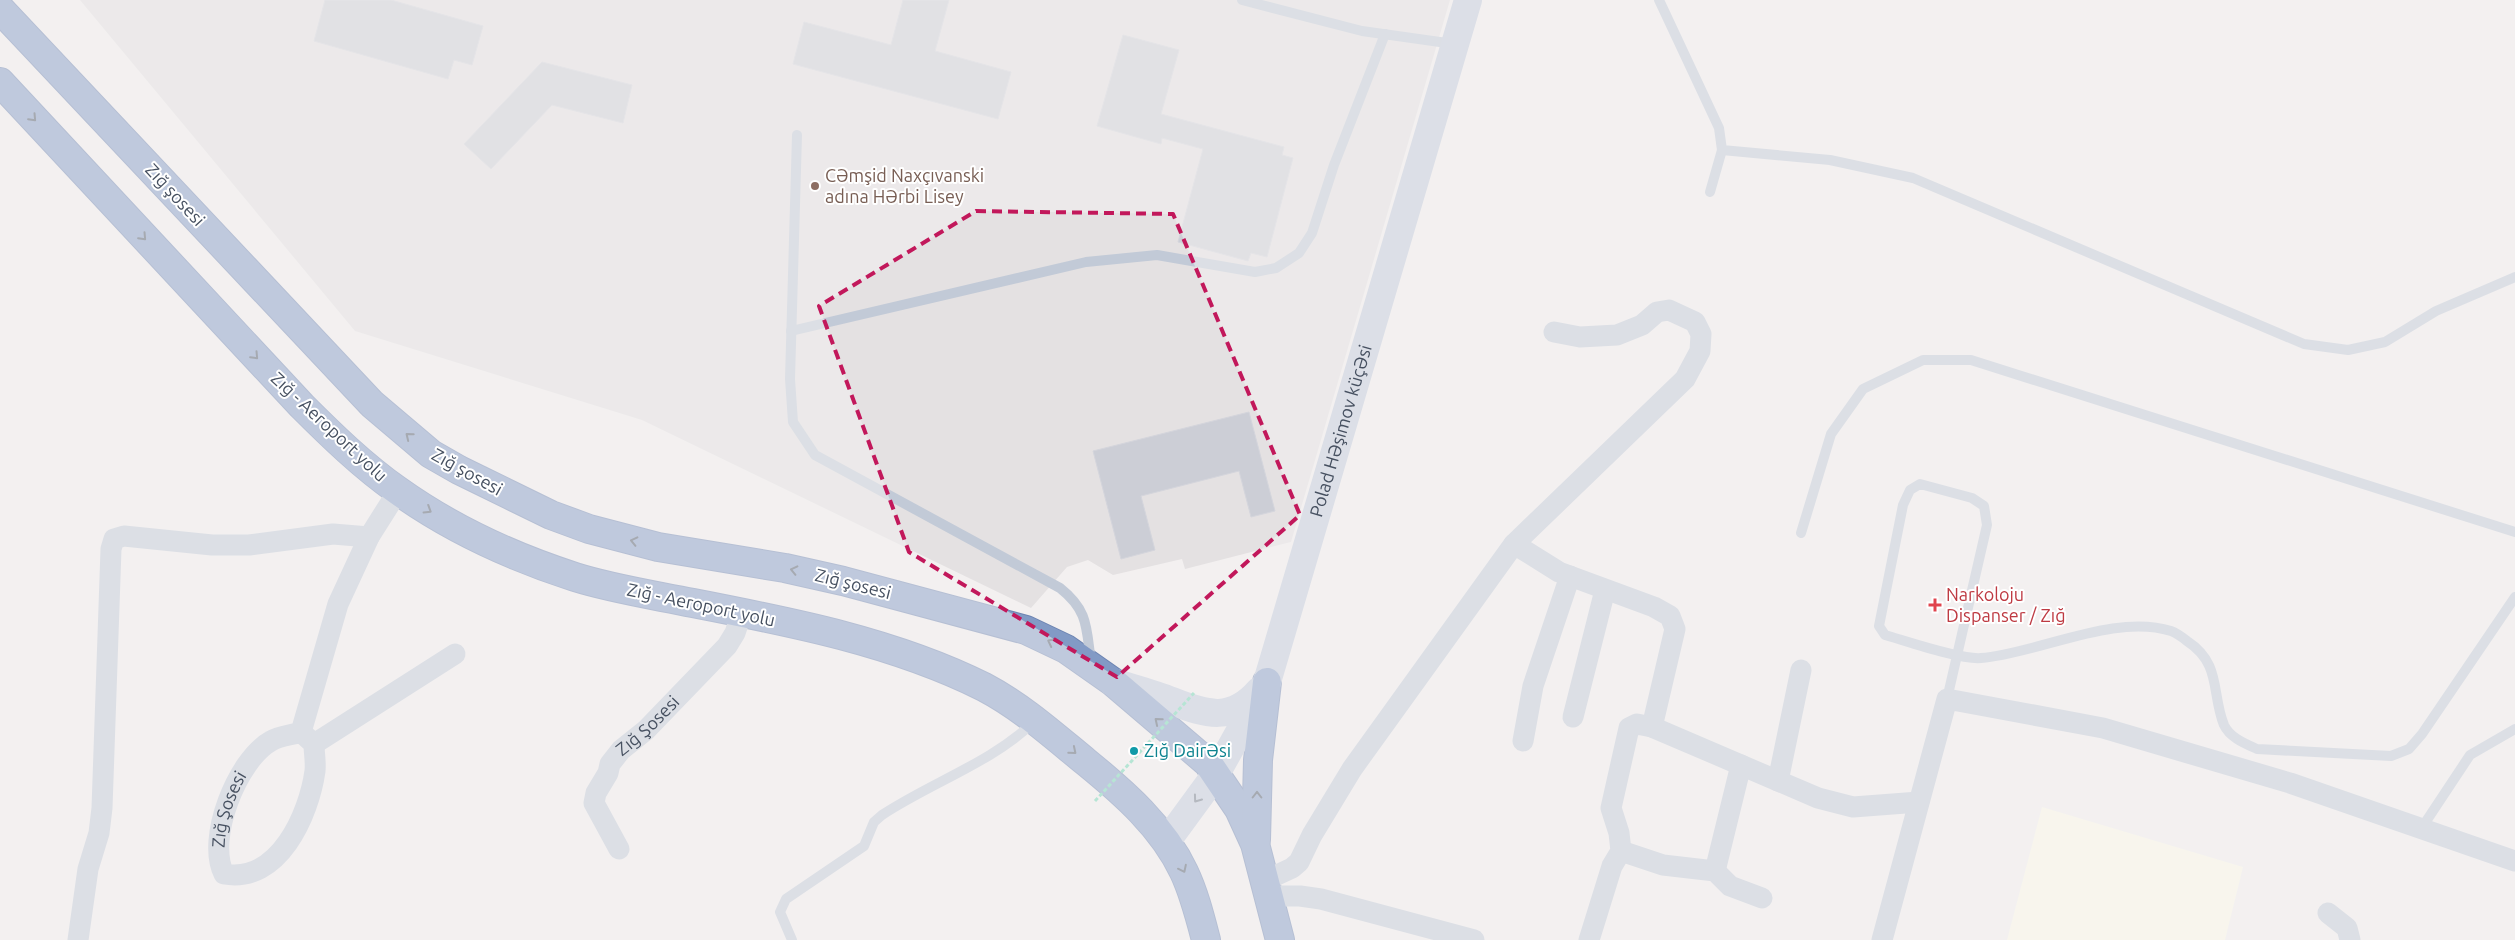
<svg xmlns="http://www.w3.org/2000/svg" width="2515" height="940" viewBox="0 0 2515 940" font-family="Ubuntu,sans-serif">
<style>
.commercial{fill:#fefbe9}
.education{fill:#e4e1e2}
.building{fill:#ccced6;stroke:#d4d5dc}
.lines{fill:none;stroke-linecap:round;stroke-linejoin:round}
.highway-casing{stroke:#6d84b1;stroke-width:30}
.lane{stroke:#c2cad7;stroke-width:10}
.street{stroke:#c2cad7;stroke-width:21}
.secondary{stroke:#c1cadb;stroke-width:28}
.highway{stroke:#829ac5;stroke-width:28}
.path-bridge{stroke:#6ed7b2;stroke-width:3;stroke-dasharray:4 2.5;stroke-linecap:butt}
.oneway{stroke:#495465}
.oneway2{stroke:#6b7585}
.marked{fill:none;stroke:#c2185b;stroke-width:4;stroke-dasharray:10 6;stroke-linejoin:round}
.education-dot{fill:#8d6e63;stroke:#fff;stroke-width:2}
.health-dot{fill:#e0444e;stroke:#fff;stroke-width:2}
.culture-dot{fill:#0f9aa8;stroke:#fff;stroke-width:2}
.labels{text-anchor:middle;stroke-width:4;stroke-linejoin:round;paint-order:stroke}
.education-label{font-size:18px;fill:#785e54;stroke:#fff;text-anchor:start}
.street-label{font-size:18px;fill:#465060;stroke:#fff}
.health-label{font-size:18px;fill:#be3a42;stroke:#fff;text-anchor:start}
.culture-label{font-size:18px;fill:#0d838f;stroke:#fff;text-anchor:start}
</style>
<rect width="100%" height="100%" fill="#f3f0f0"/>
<polygon class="commercial" points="2042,807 2243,867 2225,940 2007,940"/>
<polygon class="education" points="80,0 1450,0 1291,542 1185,569 1182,559 1113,575 1088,560 1067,567 1031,608 642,420 355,331"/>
<g class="building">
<polygon points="325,0 391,0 483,26 472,65 454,60 448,79 314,41"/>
<polygon points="903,0 949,0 935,51 1011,72 998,119 793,64 804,22 891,45"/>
<polygon points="1123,35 1179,50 1161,114 1284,147 1282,155 1293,158 1267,257 1251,253 1248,261 1178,242 1203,149 1162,138 1161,144 1097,126"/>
<polygon points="542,62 632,85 623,123 552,105 491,169 464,144"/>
<polygon points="1249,412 1275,511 1251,517 1239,471 1141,496 1155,550 1121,559 1093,451"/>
</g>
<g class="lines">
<defs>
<g id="highway">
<polyline points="0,9 372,404 431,454 459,470 551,515 589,529 658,547 785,568 843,581 1026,630 1066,649 1113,682 1208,763 1239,809 1255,844 1280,940"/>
<path d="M0,82L302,406C332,436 363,466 397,490C450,528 513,557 575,577C613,589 654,595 693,603C791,622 894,642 984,687C1022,707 1053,735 1086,762C1124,793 1163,827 1184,872C1194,893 1200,917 1206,940"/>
<polyline points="1256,840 1258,760 1267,682"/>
</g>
</defs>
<use href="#highway" class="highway-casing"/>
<g class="lane">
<polyline points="1242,0 1362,31 1454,44"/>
<polyline points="1659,0 1719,128 1722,150 1830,160 1913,178 2304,344 2348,350 2385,342 2436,311 2515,277"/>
<path d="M797,135L790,379L793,422L815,455L1060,588C1089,611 1086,628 1091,662"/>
<polyline points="1710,192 1722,150"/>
<polyline points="791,331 1086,262 1157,255 1255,272 1276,268 1299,253 1312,233 1334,165 1385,34"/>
<polyline points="1801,533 1831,434 1863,389 1923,360 1971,360 2515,532"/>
<path d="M1947,699L1987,525L1984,506L1972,498L1920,484L1910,490L1903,505L1879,626L1885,635C1906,641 1961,660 1981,658C2039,653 2115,613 2171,631C2177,633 2182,637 2187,641C2222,664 2211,693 2224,725C2230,738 2246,744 2257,749L2391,756L2409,749L2422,734L2515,597"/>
<polyline points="2421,829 2470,755 2515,729"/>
<path d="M792,940L780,912L786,899L864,846L874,822L882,815C932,782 991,763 1035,721"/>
</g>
<g class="street">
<polyline points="1514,544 1559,572 1654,607 1670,616 1675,629 1652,727"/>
<polyline points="1573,717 1605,590"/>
<path id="s1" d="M301,732L314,744C314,753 316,762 315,771C309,814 279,884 224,874C206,839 237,760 271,741C279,736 292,735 301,732L338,604L369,537"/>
<polyline points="1523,741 1533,686 1570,576"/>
<polyline points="314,744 455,654"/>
<polyline points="1778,781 1801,670"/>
<path id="s2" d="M619,849L594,803L596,793L608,773L610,764L621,750L646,730L727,646L735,633L742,612"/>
<polyline points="1621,851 1663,865 1715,871 1730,886 1762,898"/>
<polyline points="1715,871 1741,765"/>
<polyline points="1264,881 1292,868 1299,862 1312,835 1352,769 1514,544 1685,379 1700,351 1701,334 1695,322 1669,310 1657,312 1642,325 1617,335 1580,337 1554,332"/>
<polyline points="1268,896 1300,896 1321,899 1474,940"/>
<polyline points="2328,913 2347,928 2350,940"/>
<polyline points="78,940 88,869 99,833 102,808 111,549 114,539 124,536 212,545 249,545 333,534 369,537 398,491"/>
<polyline points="1589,940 1612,866 1621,851 1619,833 1611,808 1629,728 1637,724 1652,727 1818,798 1853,807 1919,802"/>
<polyline points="1882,940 1947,699 2103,728 2290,783 2515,861"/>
</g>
<g class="secondary">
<path d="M1113,682C1132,688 1153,693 1172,701C1207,715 1232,722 1259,691"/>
<path id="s3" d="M1167,841L1216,774L1267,682L1468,0"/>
</g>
<use href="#highway" class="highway"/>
<polyline class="path-bridge" points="1095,801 1194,693"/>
</g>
<defs><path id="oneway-chevron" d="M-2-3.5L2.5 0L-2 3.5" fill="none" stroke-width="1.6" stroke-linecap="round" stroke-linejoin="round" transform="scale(1.25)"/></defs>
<g class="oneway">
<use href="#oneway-chevron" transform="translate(33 118) rotate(47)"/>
<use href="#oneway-chevron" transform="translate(143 237) rotate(47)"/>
<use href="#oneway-chevron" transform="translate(255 356) rotate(47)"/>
<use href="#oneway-chevron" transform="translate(409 436) rotate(-141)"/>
<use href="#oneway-chevron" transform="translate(428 510) rotate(32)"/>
<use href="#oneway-chevron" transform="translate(634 541) rotate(-167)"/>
<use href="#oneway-chevron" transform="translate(794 570) rotate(-167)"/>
<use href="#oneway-chevron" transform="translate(1051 642) rotate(-153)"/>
<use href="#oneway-chevron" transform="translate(1158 721) rotate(-140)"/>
<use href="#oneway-chevron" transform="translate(1073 751) rotate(40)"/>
<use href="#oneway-chevron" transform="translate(1257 795) rotate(-90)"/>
<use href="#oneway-chevron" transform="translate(1183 869) rotate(64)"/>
</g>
<use class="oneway2" href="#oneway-chevron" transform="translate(1197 799) rotate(126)"/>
<path d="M0 0H2515V940H0ZM976,211L1173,214L1300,515L1117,677L909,552L819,306Z" fill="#f3f0f0" fill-opacity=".55" fill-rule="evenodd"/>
<path class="marked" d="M976,211L1173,214L1300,515L1117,677L909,552L819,306Z"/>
<circle class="education-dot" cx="815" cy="186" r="5"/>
<path class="health-dot" d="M1932.5 597.5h5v5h5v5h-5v5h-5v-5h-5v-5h5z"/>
<circle class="culture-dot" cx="1134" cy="751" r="5"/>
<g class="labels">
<g class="education-label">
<text x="825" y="182">Cəmşid Naxçıvanski<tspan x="825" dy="21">adına Hərbi Lisey</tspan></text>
</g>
<g class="street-label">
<text transform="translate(175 195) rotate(47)" y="6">Zığ şosesi</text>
<text transform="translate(329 427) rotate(43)" y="6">Zığ - Aeroport yolu</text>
<text dy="6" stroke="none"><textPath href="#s3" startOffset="450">Polad Həşimov küçəsi</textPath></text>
<text transform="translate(467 472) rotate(29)" y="6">Zığ şosesi</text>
<text transform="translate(853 584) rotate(14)" y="6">Zığ şosesi</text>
<text transform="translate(701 605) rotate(12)" y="6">Zığ - Aeroport yolu</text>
<text dy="6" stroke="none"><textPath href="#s2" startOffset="149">Zığ Şosesi</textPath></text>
<text dy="6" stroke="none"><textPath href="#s1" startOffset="264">Zığ Şosesi</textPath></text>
</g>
<g class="health-label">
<text x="1946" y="601">Narkoloju<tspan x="1946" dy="21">Dispanser / Zığ</tspan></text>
</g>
<g class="culture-label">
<text x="1144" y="757">Zığ Dairəsi</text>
</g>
</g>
</svg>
